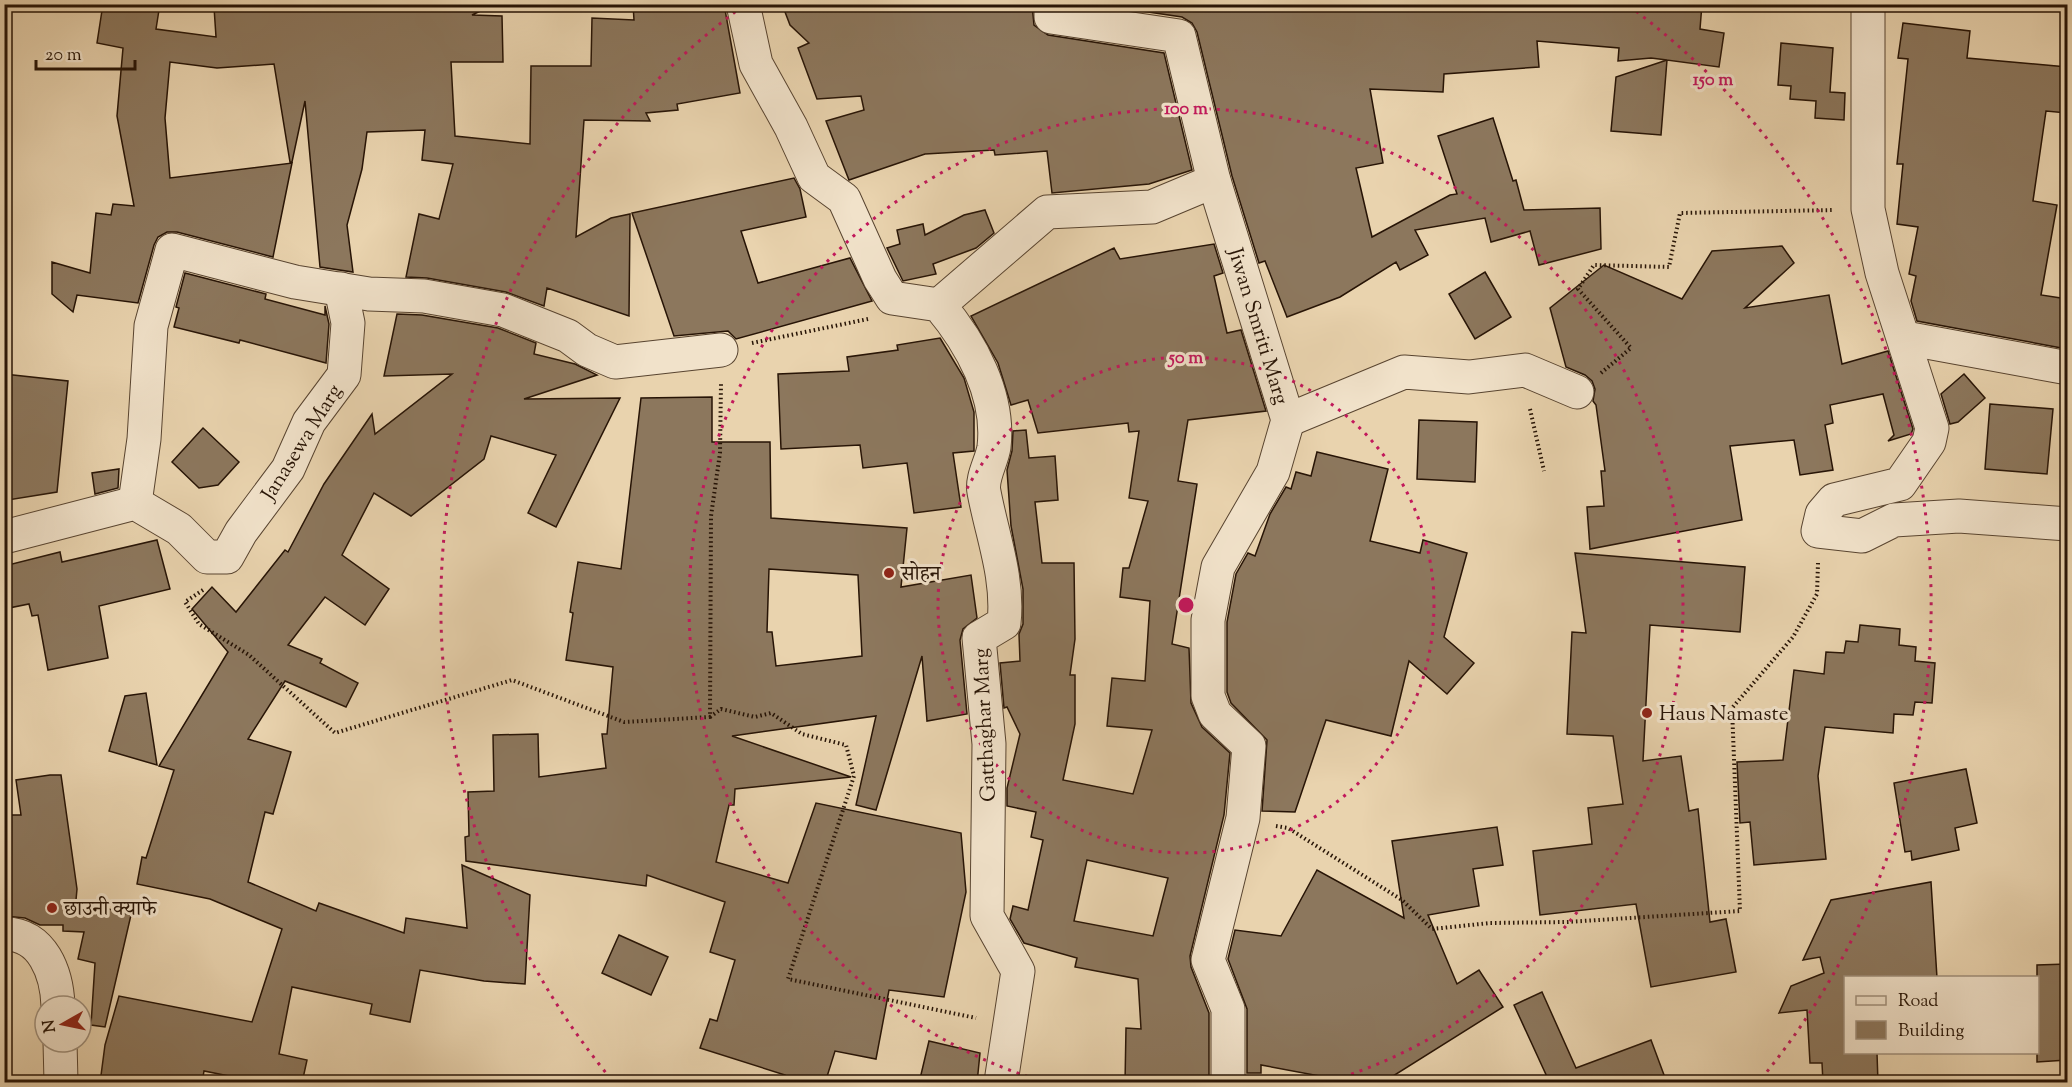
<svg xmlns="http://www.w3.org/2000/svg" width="2072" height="1087" viewBox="0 0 2072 1087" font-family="'Sorts Mill Goudy','Noto Serif Devanagari',serif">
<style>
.building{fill:#8c775d;stroke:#271406;stroke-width:1.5;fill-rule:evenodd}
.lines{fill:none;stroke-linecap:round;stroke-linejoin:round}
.minor-casing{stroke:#584430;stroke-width:35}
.path{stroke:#271406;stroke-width:4;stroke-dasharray:1.5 3;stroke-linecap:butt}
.minor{stroke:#f1e2ca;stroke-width:33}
.ring{fill:none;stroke:#c2185b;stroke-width:3;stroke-dasharray:3 6}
.poi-dot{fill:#8f2418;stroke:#f1e2ca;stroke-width:2}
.labels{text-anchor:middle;stroke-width:6;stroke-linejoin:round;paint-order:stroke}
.street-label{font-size:21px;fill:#271406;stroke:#f1e2ca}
.poi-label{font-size:21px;fill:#271406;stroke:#f1e2ca;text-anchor:start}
.centre{fill:#c2185b;stroke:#f1e2ca;stroke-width:3}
.ring-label{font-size:18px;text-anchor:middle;font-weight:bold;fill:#c2185b;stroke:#f1e2ca;stroke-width:6;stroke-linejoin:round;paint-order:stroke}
</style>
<rect width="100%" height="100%" fill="#e9d3ae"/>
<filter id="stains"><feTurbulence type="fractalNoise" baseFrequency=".00333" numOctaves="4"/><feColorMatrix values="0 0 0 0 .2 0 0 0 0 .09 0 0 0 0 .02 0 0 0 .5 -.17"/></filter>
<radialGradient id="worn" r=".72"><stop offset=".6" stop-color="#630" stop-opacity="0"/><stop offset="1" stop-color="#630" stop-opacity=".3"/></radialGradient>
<g class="building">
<polygon points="103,4 159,10 156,29 216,37 214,7 306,4 307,9 337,4 495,4 472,15 502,16 503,62 451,62 455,136 530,144 531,66 591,66 592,18 634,20 633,4 724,4 740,93 677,104 678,110 646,113 650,121 584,120 576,237 611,218 630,214 629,316 547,288 544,306 506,292 427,278 406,277 419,214 439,219 453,164 422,160 425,130 367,132 362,169 347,225 353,272 320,267 305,101 292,162 290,162 274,64 217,68 170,62 165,118 170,178 292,163 273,257 177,232 167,232 158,237 154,245 138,303 77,295 73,312 52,294 52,262 90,273 96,213 111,215 113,204 134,206 117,116 123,48 97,43"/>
<polygon points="782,4 1032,4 1034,25 1048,35 1164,53 1192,170 1149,184 1052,193 1047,151 995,155 994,150 925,154 849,180 826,121 864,110 861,96 817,99 798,48 809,43 790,25"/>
<polygon points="1094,4 1230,4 1266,10 1266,4 1702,4 1700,29 1724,33 1719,67 1667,60 1661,135 1611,131 1616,77 1667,60 1651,58 1618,61 1619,48 1537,41 1539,67 1444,74 1443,92 1370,89 1383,163 1356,168 1372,237 1450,195 1457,194 1438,136 1493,118 1513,181 1516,180 1524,210 1600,208 1601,249 1539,265 1530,231 1491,242 1485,218 1415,230 1428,255 1400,270 1396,262 1340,297 1287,317 1265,261 1259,263 1232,176 1197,32 1192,23 1182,17"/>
<polygon points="1903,23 1970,31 1967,58 2067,67 2067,113 2046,111 2033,201 2057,205 2041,295 2067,299 2067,349 1917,321 1911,301 1916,276 1909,274 1918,227 1897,224 1903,164 1897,164 1908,59 1898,58"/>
<polygon points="1781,43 1833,48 1830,92 1845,93 1844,120 1815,118 1816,101 1790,99 1791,86 1778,85"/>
<polygon points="794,178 800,189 806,217 741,231 758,283 850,258 872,301 736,339 728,331 674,336 632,213"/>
<polygon points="985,210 994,233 976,248 933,264 936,274 903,281 887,248 900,244 897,230 923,224 925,235 964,215"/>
<path d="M1214,244L1223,273L1214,276L1227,333L1241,330L1266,411L1188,420L1178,481L1197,484L1172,644L1189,648L1191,703L1202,727L1230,753L1224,815L1190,956L1191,967L1209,1013V1083H1125L1126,1028L1141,1029L1138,979L1075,967L1077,958L1024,943L1010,919L1013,906L1028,910L1043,840L1031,837L1036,812L1007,806V788L1020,734L1007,707L1004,708L1000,663L1020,661L1019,634L1023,624V589L1011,526L1007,470L1012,451L1013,431L1026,430L1029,458L1055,456L1058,500L1035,502L1042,563H1074L1075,639L1070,675H1075V724L1063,780L1133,794L1152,730L1107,726L1112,678L1145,681L1150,601L1120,597L1123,568H1129L1148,501L1129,498L1139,431L1129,432L1128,423L1038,433L1028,400L1011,405L998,363L971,316L1114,248L1120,259ZM1087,860L1168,878L1153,936L1074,921Z"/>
<polygon points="1782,246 1794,263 1745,308 1829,295 1842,364 1888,351 1913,429 1911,434 1888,441 1894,435 1883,394 1830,405 1833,423 1825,425 1833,470 1800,475 1794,440 1730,446 1742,520 1590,549 1587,507 1604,506 1601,471 1605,471 1596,405 1593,401 1595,389 1592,381 1585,375 1566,367 1550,308 1604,265 1682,299 1712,251"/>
<polygon points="1485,272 1511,317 1475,339 1449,294"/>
<polygon points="185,273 266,294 265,299 325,315 325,306 329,324 326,363 240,340 239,343 174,327 179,308 176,307"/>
<polygon points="397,314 422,315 498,328 536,343 534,354 575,364 597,375 524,399 620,398 556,527 528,513 556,455 491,436 484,459 411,516 374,493 342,555 389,589 365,625 325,597 288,645 322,659 320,663 358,683 346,707 285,681 248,739 291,752 273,814 265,812 248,882 316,911 319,903 404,933 406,918 467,928 462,865 530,895 525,984 484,981 420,970 410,1022 370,1014 372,1004 292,987 279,1054 307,1060 302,1083 263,1083 204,1071 202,1083 100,1083 105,1045 119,996 252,1022 282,929 210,899 137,884 142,857 146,858 174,770 159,766 228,652 192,609 212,587 236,612 285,550 288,552 324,484 372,414 375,434 452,374 384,376"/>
<polygon points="940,338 964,378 974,412 974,451 953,453 961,507 914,513 907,463 863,468 860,445 781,449 778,374 849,371 847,357 898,350 897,345"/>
<polygon points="4,374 68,381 57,492 8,500 4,479"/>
<polygon points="1964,374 1985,398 1958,422 1950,424 1941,394"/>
<path d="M712,397V442H770L771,518L907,528L901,587L971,575L977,618L963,629L960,640L967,714L927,721L922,656L876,810L856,805L876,716L732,736L851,777L735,789L734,805H729L716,862L788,883L816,803L961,833L966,892L944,997L889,990L876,1059L835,1051L825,1083H783L785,1075L700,1048L710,1019L717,1021L735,960L710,952L725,902L647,875L646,886L466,861L465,837L469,836L468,792L494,791L493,735L538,734L539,777L606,768L602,734H607L613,667L566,660L573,613L570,612L578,562L621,569L641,398ZM769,569L858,575L862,656L776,666L772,632H767Z"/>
<polygon points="1990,404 2053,409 2047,474 1985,469"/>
<polygon points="1419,420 1477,422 1475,482 1417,479"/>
<polygon points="203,428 239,462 218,485 199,488 172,462"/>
<polygon points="1317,452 1388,469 1370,541 1420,553 1423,540 1467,553 1444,637 1474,663 1447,694 1409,661 1391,736 1326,720 1295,812 1262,811 1267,740 1231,703 1227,692 1227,622 1236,574 1248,553 1255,556 1270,514 1286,487 1291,489 1296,472 1311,476"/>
<polygon points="119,469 118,488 95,494 92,473"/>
<polygon points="157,540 170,589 99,606 108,658 48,670 38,615 32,616 29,604 4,609 4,566 60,552 62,562"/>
<polygon points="1575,553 1745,567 1740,632 1650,625 1643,761 1681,756 1689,811 1698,809 1710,922 1726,919 1736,972 1651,987 1636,904 1540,915 1533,851 1592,844 1588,808 1623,804 1613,736 1567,734 1572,632 1586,633"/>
<polygon points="1860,625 1900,629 1899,645 1916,647 1915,661 1935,663 1932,703 1915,702 1913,715 1894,714 1893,733 1825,727 1818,776 1826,859 1754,865 1750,822 1740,823 1737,762 1783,760 1794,670 1824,674 1826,652 1844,653 1846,641 1858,642"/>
<polygon points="146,693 157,765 109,751 125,696"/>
<polygon points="1966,769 1977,823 1955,828 1959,850 1912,860 1911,851 1905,852 1894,783"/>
<polygon points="50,775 61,775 77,889 76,900 131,915 105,1027 91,1025 95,963 78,959 84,932 63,931 63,925 40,925 25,918 4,916 4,815 21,815 16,780"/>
<polygon points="1497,827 1503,865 1473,869 1479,906 1428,915 1457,984 1479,970 1503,1007 1382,1083 1357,1083 1261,1065 1261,1073 1247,1073 1247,1009 1228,959 1235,930 1281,936 1317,870 1404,918 1392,841"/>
<polygon points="1931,882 1937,978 1845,978 1845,1053 1877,1053 1878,1083 1823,1083 1822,1063 1810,1063 1807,1010 1779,1013 1791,986 1824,973 1820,957 1803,960 1831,900"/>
<polygon points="619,935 668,957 651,995 602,973"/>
<polygon points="2067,964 2067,1060 2037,1062 2037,965"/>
<polygon points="1542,992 1576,1068 1651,1040 1667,1083 1545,1083 1548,1079 1514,1005"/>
<polygon points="929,1041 980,1053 977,1083 919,1083"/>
</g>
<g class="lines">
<defs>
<g id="minor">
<path d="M743,4L756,64L791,127L814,177L844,199L880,279L892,298L939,305C971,343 1000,395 994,447C992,461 981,478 984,492C992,535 1009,578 1004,623L979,638L989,744L987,916L1018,971L1001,1082"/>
<polyline points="1051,4 1051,17 1179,36 1214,181 1288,420 1273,472 1218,567 1208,620 1208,696 1215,714 1249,746 1243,818 1208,960 1228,1009 1228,1082"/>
<polyline points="1868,4 1868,209 1882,273 1932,428 1929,442 1900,484 1834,500 1822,514 1818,531 1862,536 1894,520 1959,516 2068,524"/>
<polyline points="939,305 1047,212 1152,207 1214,181"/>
<polyline points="1905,338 2068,368"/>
<polyline points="1288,420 1404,372 1469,377 1525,370 1577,392"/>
<polyline points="135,503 144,439 151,326 172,250 295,282 369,294 424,296 503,310 568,336 587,350 615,362 721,350"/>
<polyline points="4,537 135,503 179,529 207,557 227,557 241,532 288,469 309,422 344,375 348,323 341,289"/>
<path d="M4,934C43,933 57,974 58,1006"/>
<polyline points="60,1042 61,1082"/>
</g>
</defs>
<use href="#minor" class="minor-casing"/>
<g class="path">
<polyline points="752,343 868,319"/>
<polyline points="1601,373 1631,348 1578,289 1594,265 1669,267 1680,213 1834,210"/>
<polyline points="1530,409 1544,471"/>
<polyline points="203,590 185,602 199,624 249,655 335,733 512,680 624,722 710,717 711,516 720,453 721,383"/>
<polyline points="710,717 721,709 755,717 771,713 802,734 846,745 854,776 788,979 976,1018"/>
<polyline points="1276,826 1288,828 1402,900 1432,929 1490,923 1567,922 1740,911 1732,708 1793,637 1817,594 1818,563"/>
</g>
<use href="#minor" class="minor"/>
</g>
<g class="ring">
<circle cx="1186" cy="605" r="248"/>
<path d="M1045 1082A497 497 0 1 1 1327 1082"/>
<path d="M611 1079A745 745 0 0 1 743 6M1629 6A745 745 0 0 1 1761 1079"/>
</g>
<g class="poi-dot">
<circle cx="889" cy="573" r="6"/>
<circle cx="1647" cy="713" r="6"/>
<circle cx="52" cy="908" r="6"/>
</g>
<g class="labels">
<g class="street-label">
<text transform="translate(1259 326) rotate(73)" y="7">Jiwan Smriti Marg</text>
<text transform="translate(301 442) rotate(-58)" y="7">Janasewa Marg</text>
<text transform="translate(984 725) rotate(-93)" y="7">Gatthaghar Marg</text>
</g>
<g class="poi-label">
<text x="901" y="580">सोहन</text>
<text x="1659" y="720">Haus Namaste</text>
<text x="64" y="915">छाउनी क्याफे</text>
</g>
</g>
<circle cx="1186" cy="605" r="9" class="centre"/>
<g class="ring-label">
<text x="1713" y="85">150 m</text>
<text x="1186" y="114">100 m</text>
<text x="1186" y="363">50 m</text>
</g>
<rect width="2072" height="1087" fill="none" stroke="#e9d3ae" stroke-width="24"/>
<rect x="6" y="6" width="2060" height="1075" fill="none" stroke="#271406" stroke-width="3"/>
<rect x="12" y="12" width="2048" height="1063" fill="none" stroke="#271406" stroke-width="1.5"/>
<rect x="1844" y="976" width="195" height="78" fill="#f1e2ca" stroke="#a0907c" stroke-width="1.5"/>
<rect x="1856" y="996" width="30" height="9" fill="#f1e2ca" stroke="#a0907c" stroke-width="1.5"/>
<text x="1898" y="1006" font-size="18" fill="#271406">Road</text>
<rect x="1856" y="1021" width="30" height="18" fill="#8c775d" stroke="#a0907c" stroke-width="1.5"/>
<text x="1898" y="1036" font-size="18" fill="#271406">Building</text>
<g transform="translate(63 1024) rotate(261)"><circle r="28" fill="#f1e2ca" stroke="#a0907c" stroke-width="1.5"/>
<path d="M0-4.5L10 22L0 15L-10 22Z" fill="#8f2418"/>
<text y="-9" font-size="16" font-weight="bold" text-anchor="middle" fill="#271406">N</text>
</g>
<path d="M36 60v9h99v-9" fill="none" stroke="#271406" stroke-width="3"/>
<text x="45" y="60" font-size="18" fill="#271406" stroke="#f1e2ca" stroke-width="4.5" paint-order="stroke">20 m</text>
<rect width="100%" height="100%" filter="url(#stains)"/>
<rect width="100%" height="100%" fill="url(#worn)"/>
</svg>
